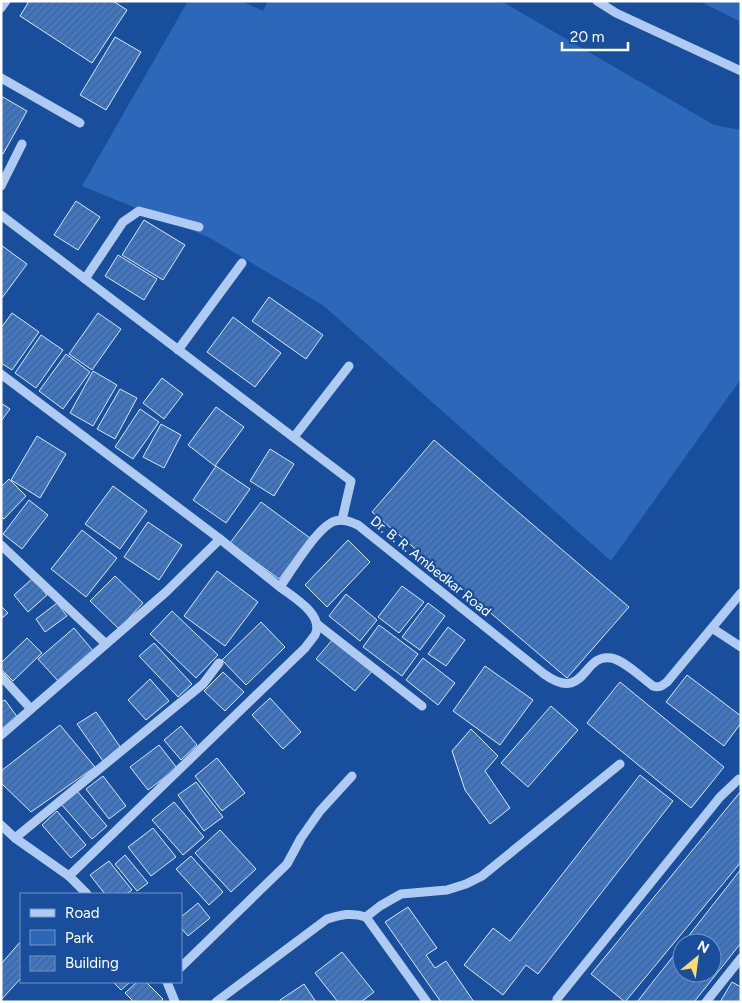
<svg xmlns="http://www.w3.org/2000/svg" width="742" height="1003" viewBox="0 0 742 1003" font-family="Figtree,sans-serif">
<style>
.green{fill:#2c67b9}
.building{fill:url(#building-hatch);stroke:#d7e7fc}
.lines{fill:none;stroke-linecap:round;stroke-linejoin:round}
.minor{stroke:#afcbf2;stroke-width:9}
.labels{text-anchor:middle;stroke-width:4.5;stroke-linejoin:round;paint-order:stroke}
.street-label{font-size:14px;fill:#fff;stroke:#184e9c}
</style>
<defs>
<pattern id="building-hatch" width="6" height="6" patternUnits="userSpaceOnUse" patternTransform="scale(1.25)"><rect width="6" height="6" fill="#4177c2"/><path d="M-1 1l2-2M0 6l6-6M5 7l2-2" fill="none" stroke="#466287"/></pattern>
</defs>
<rect width="100%" height="100%" fill="#184e9c"/>
<g class="green">
<polygon points="188,1 242,1 263,11 268,1 501,1 714,125 741,130 741,379 611,561 324,306 210,238 82,186"/>
<polygon points="699,1 741,1 741,22"/>
</g>
<g class="building">
<polygon points="29,1 113,1 127,10 92,63 20,16"/>
<polygon points="115,37 141,52 106,110 80,95"/>
<polygon points="1,96 27,111 3,154 1,153"/>
<polygon points="76,201 100,217 78,250 54,235"/>
<polygon points="144,220 185,245 163,280 122,255"/>
<polygon points="1,245 27,264 2,298 1,298"/>
<polygon points="118,255 157,279 144,300 105,276"/>
<polygon points="269,297 323,335 306,359 252,321"/>
<polygon points="12,313 39,332 12,370 1,363 1,328"/>
<polygon points="98,313 121,329 92,370 69,354"/>
<polygon points="233,317 281,353 255,387 207,352"/>
<polygon points="41,335 63,350 36,388 15,373"/>
<polygon points="66,354 90,372 63,409 39,391"/>
<polygon points="93,371 117,385 93,426 70,413"/>
<polygon points="162,378 183,394 164,419 143,403"/>
<polygon points="120,389 137,398 115,439 97,429"/>
<polygon points="1,403 10,409 1,421"/>
<polygon points="216,407 244,427 215,466 188,445"/>
<polygon points="140,409 159,422 133,459 115,447"/>
<polygon points="161,424 181,435 164,468 143,457"/>
<polygon points="37,436 66,454 40,498 11,480"/>
<polygon points="434,440 629,607 567,678 372,512"/>
<polygon points="270,449 294,464 274,496 250,481"/>
<polygon points="216,466 250,489 226,523 193,500"/>
<polygon points="9,479 26,496 4,519 1,517 1,487"/>
<polygon points="113,486 147,511 120,549 85,524"/>
<polygon points="29,500 48,515 22,549 3,534"/>
<polygon points="261,502 310,538 279,579 230,543"/>
<polygon points="148,522 182,545 159,580 124,557"/>
<polygon points="82,530 117,558 86,597 51,569"/>
<polygon points="348,540 370,562 327,607 305,585"/>
<polygon points="217,571 258,602 225,646 184,616"/>
<polygon points="115,576 143,603 119,629 90,601"/>
<polygon points="33,578 47,595 28,612 14,595"/>
<polygon points="402,586 424,602 399,633 378,617"/>
<polygon points="346,594 377,620 360,641 329,616"/>
<polygon points="57,603 67,616 45,632 36,619"/>
<polygon points="428,603 445,616 420,650 402,637"/>
<polygon points="1,606 8,613 1,619"/>
<polygon points="172,611 218,655 196,678 150,634"/>
<polygon points="261,622 285,647 246,685 222,660"/>
<polygon points="379,625 418,654 402,676 363,647"/>
<polygon points="448,627 465,640 446,666 428,654"/>
<polygon points="74,628 94,652 59,682 38,659"/>
<polygon points="27,638 42,653 13,681 1,669 1,663"/>
<polygon points="334,638 373,670 355,691 316,659"/>
<polygon points="154,643 192,684 178,697 139,656"/>
<polygon points="423,658 455,683 438,705 406,680"/>
<polygon points="485,666 533,700 500,745 453,711"/>
<polygon points="223,672 244,692 225,711 204,691"/>
<polygon points="687,675 741,716 741,723 724,746 666,702"/>
<polygon points="150,679 169,701 146,720 128,700"/>
<polygon points="620,682 724,767 691,808 587,723"/>
<polygon points="270,698 301,732 283,749 252,715"/>
<polygon points="5,700 18,718 1,731 1,702"/>
<polygon points="551,706 578,730 528,787 501,763"/>
<polygon points="96,712 121,748 103,761 77,724"/>
<polygon points="60,725 95,767 31,812 1,783 1,771"/>
<polygon points="181,726 197,745 181,760 164,740"/>
<polygon points="471,729 498,756 485,771 510,808 490,824 465,790 452,751"/>
<polygon points="159,745 177,768 148,790 130,767"/>
<polygon points="217,758 245,793 222,811 195,776"/>
<polygon points="640,775 673,801 538,974 526,965 503,995 464,965 493,928 510,941"/>
<polygon points="103,776 126,806 109,819 86,789"/>
<polygon points="196,782 223,817 204,831 178,795"/>
<polygon points="77,791 107,826 92,839 61,804"/>
<polygon points="741,791 741,862 625,1002 591,974"/>
<polygon points="174,802 204,837 183,855 152,820"/>
<polygon points="57,811 86,845 71,858 42,825"/>
<polygon points="153,828 176,857 151,876 128,847"/>
<polygon points="220,830 256,869 231,892 195,853"/>
<polygon points="125,855 148,883 137,891 115,864"/>
<polygon points="191,856 223,892 209,905 176,869"/>
<polygon points="109,861 132,890 126,894 105,894 90,875"/>
<polygon points="741,869 741,943 694,1002 637,1002 682,945 682,973 712,973 712,943 683,943"/>
<polygon points="198,903 210,918 188,936 181,928 181,917"/>
<polygon points="408,907 437,948 426,955 435,968 446,961 474,1002 441,1002 385,922"/>
<polygon points="21,941 21,978 1,1000 1,964"/>
<polygon points="342,952 374,992 361,1002 338,1002 315,973"/>
<polygon points="113,982 130,982 121,990"/>
<polygon points="137,982 146,982 163,999 160,1002 134,1002 125,993"/>
<polygon points="732,982 741,987 741,1002 720,1002"/>
<polygon points="304,984 316,1002 281,1002 280,1000"/>
</g>
<g class="lines">
<g class="minor">
<polyline points="597,1 616,13 741,71"/>
<polyline points="1,8 6,1"/>
<polyline points="1,78 80,123"/>
<polyline points="1,186 22,144"/>
<polyline points="1,215 351,481 342,520"/>
<polyline points="85,279 123,222 139,211 199,227"/>
<polyline points="178,350 242,263"/>
<polyline points="1,374 220,539 280,587"/>
<polyline points="294,437 349,366"/>
<polyline points="1,545 106,644"/>
<polyline points="317,624 422,706"/>
<polyline points="712,628 741,647"/>
<polyline points="1,676 31,709"/>
<polyline points="1,735 166,592 220,539"/>
<polyline points="1,825 15,838 69,876"/>
<polyline points="15,838 203,684 219,663"/>
<path d="M87,894L69,876L305,648C308,644 312,639 315,635C325,615 293,597 280,587C291,571 318,526 335,521C344,519 351,522 358,525L544,674C586,704 582,653 611,658C624,660 642,678 653,686C659,688 662,686 667,682L741,593"/>
<polyline points="366,917 380,906 401,894 447,890 466,884 482,876 620,764"/>
<polyline points="181,967 287,864 301,838 320,811 352,776"/>
<polyline points="167,982 175,1002"/>
<path d="M216,1002L327,919C341,915 351,912 366,917L427,1002"/>
<polyline points="557,1002 557,999 720,797 739,779 741,780"/>
<polyline points="706,1002 741,958"/>
</g>
</g>
<g class="labels">
<g class="street-label">
<text transform="translate(431 566) rotate(39)" y="5">Dr. B. R. Ambedkar Road</text>
</g>
</g>
<rect width="742" height="1003" fill="none" stroke="#ffffff" stroke-width="5"/>
<rect x="20" y="893" width="162" height="90" fill="#184e9c" stroke="#7495c4"/>
<rect x="30" y="909" width="25" height="8" fill="#afcbf2" stroke="#7495c4"/>
<text x="65" y="918" font-size="15" fill="#ffffff">Road</text>
<rect x="30" y="930" width="25" height="15" fill="#2c67b9" stroke="#7495c4"/>
<text x="65" y="943" font-size="15" fill="#ffffff">Park</text>
<rect x="30" y="956" width="25" height="15" fill="url(#building-hatch)" stroke="#7495c4"/>
<text x="65" y="968" font-size="15" fill="#ffffff">Building</text>
<g transform="translate(697 958) rotate(29)"><circle r="24" fill="#184e9c" stroke="#7495c4"/>
<path d="M0-4L9 19L0 12L-9 19Z" fill="#ffda70"/>
<text y="-8" font-size="14" font-weight="bold" text-anchor="middle" fill="#ffffff">N</text>
</g>
<path d="M562 42v8h66v-8" fill="none" stroke="#ffffff" stroke-width="2.5"/>
<text x="570" y="42" font-size="15" fill="#ffffff" stroke="#184e9c" stroke-width="4" paint-order="stroke">20 m</text>
</svg>
